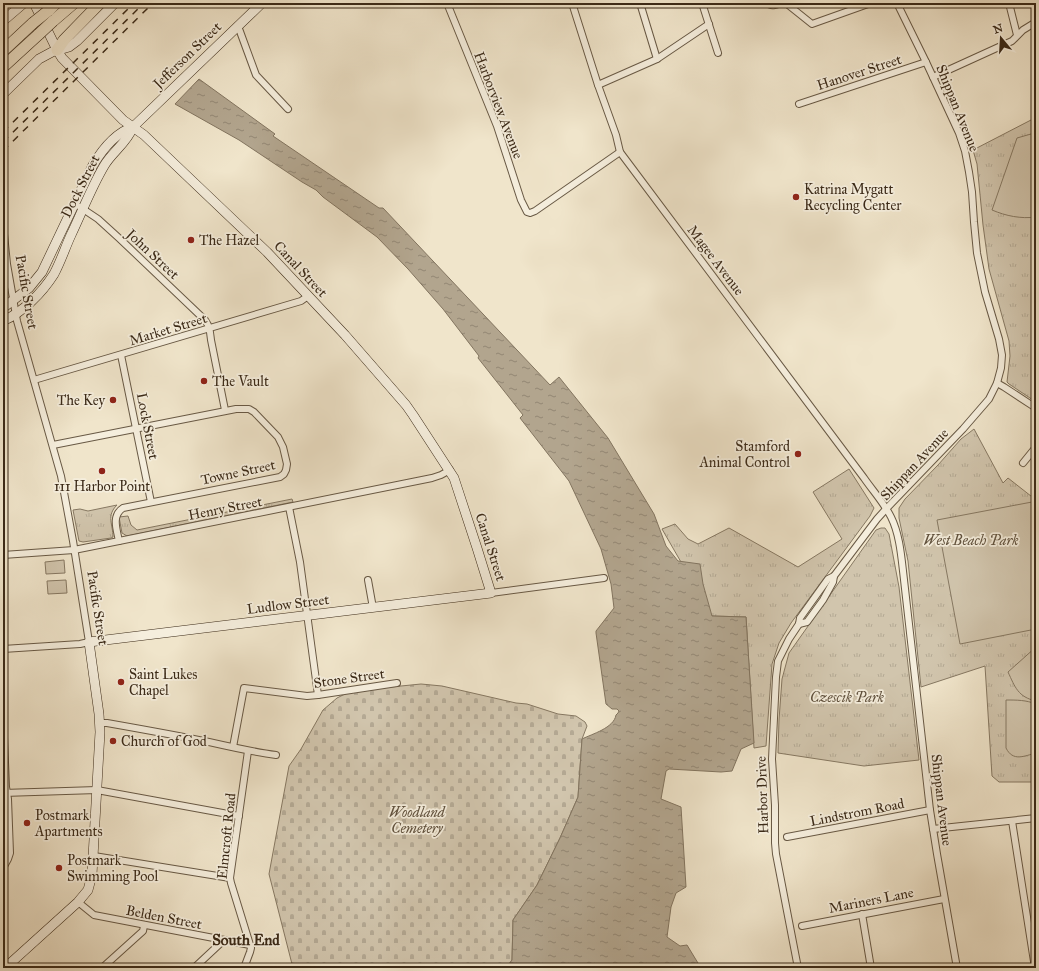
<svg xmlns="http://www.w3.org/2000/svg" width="1039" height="971" viewBox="0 0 1039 971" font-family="'IM FELL Great Primer',serif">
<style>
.cemetery{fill:url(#cemetery-stones);stroke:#867862}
.park{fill:url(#park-tufts);stroke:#867862}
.pitch{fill:#d1c5ad;stroke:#867862}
.water{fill:url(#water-ripples);stroke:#82745f}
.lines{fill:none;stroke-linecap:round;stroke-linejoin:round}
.street-casing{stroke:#685945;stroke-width:8}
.secondary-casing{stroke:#3b2a18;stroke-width:10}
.highway-casing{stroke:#3b2a18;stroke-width:12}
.street{stroke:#f5eedd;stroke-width:6}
.secondary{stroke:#f5eedd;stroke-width:9}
.highway{stroke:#f0e5cb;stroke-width:11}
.rail{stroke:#3b2a18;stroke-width:1.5;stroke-dasharray:7 7;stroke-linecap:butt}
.highway-bridge-casing{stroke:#3b2a18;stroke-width:12;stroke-linecap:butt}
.highway-bridge{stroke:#f0e5cb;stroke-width:11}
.poi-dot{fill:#8f2418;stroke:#f5eedd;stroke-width:1.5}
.labels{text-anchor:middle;stroke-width:3.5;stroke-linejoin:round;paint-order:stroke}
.street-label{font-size:14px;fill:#3b2a18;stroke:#f5eedd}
.poi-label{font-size:14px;fill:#3b2a18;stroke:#f5eedd;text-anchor:start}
.park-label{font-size:14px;font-style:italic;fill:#60513d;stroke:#f5eedd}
.neighbourhood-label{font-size:15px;font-weight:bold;fill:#3b2a18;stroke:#f5eedd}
</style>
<defs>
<pattern id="cemetery-stones" width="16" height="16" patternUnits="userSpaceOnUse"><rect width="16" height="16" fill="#d1c5ad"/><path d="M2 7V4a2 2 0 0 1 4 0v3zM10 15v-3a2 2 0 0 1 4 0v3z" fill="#b4a994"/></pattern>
<pattern id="park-tufts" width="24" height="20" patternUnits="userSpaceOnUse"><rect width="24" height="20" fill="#d1c5ad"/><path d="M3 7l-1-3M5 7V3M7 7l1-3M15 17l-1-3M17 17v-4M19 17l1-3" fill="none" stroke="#b4a994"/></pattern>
<pattern id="water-ripples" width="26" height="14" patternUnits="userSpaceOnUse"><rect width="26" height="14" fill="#b2a58e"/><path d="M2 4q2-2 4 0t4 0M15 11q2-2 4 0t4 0" fill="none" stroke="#928773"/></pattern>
</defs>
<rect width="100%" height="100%" fill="#f0e5cb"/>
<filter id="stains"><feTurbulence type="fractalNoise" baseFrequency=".005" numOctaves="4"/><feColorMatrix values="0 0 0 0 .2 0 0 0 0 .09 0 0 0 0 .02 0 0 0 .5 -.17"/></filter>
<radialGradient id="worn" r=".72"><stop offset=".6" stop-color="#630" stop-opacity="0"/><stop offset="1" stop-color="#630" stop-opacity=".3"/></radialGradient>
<polygon class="cemetery" points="421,684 442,686 516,703 527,704 558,714 576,716 585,722 587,726 582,739 578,797 560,838 537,885 513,920 512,960 506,968 293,968 269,874 289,766 301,749 323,710 337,698 351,691"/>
<g class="park">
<polygon points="1036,119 1036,402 1009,384 1007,382 1010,356 1009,341 989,269 983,225 977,164 973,150 1031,120"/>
<polygon points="974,429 1003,483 1008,478 1036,500 1036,782 999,782 992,776 985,666 921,687 908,561 899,518 899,508 905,499 938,465 961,439"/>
<polygon points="849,469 874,508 870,516 791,623 779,643 772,664 766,746 754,748 746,617 712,616 662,529 675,524 688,539 698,544 729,528 798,567 842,539 813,492"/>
<polygon points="292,499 293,502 127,536 122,533 119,517 128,516 131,525 137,530"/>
<path d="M117,505C106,516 113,524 113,537L111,538L83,542L79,541L73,510L80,509L88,511Z"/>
<polygon points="881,528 885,528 889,534 899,587 919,760 864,766 778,753 779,720 782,679 789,653 876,530"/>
<polygon points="3,797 5,799 5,801 7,851 6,856 3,864"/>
</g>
<g class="pitch">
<path d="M1031,134L1036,136V217C1021,219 1006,216 992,210L1017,138Z"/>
<polygon points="1032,502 1036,522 1036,629 960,644 937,520"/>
<polygon points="64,560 65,573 46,574 45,562"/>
<polygon points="66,580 67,593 48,594 47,581"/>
<path d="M1036,647V701C1018,697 1015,687 1008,672Z"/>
<path d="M1006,700C1017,700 1026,700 1036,704V753C1024,756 1013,762 1006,748Z"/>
</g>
<path class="water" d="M199,79L275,134L273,136L379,208H383L550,385L559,377L608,438L654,514L666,546L678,561L700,564L703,584L712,616L746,617L754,743L741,749L732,771L721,772L669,769L666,771L661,799L681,807L686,887L676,893L671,907L667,937L680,946L687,945L701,968H506L512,960L513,920L537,885L560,838L578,797L582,739C592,734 614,728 616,715L618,713L619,711L617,709H612L606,704L596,633V631L614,608L611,584L601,549L569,481L520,418L523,415L478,358L479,356L443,309L408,269L377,237L323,197L316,190L302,182L239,140L175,104Z"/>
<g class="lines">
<defs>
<g id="street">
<polyline points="447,3 497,126 521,200 527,212 530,213 535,211 620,152"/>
<path d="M572,3L598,85L616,135L620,152L864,478C873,491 884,503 891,517C899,533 901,553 903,571L930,810L937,854L957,968"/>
<polyline points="640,3 657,59"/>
<polyline points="702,3 718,53"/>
<path d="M767,3C771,7 776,5 781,3"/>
<polyline points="782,3 787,4 812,24 871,3"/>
<polyline points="1009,3 1017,35"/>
<polyline points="238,26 256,75 288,109"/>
<polyline points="933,77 1012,41 1023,30 1036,22"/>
<polyline points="598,85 657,59 709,24"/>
<polyline points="799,104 926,62"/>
<path d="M80,207L98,219L120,239L205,320C210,327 210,332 211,340L225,410"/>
<polyline points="3,224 7,264 17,321 61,476 73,541 89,642 80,644 3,649"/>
<polyline points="121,355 151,502"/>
<polyline points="34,380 301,301 308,296"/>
<polyline points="997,383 1004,387 1036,408"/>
<path d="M53,445L236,409H249L254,412L278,437L283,447L287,464L286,470L284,474L280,477L123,508C111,516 117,530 119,541"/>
<polyline points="1023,463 1036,447"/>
<polyline points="289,507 300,562 318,695"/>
<polyline points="3,555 74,550 114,542 432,478 441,475 450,470"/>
<polyline points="368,580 373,608"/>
<polyline points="491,593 604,578"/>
<polyline points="799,624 807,622 823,600 833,582 834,576"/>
<polyline points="3,713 6,787 8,799 10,853 8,859 3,868"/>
<path d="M100,723H107C141,729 175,735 209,742C231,747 253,752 276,755"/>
<polyline points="233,747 244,688 307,696 318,695 397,683"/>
<polyline points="3,793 97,790 239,816"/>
<polyline points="1012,821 1035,968"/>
<polyline points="933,829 1036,818"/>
<polyline points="787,837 930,810"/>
<polyline points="94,856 230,878"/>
<polyline points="78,902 94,915 250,945"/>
<polyline points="862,914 871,968"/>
<polyline points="802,926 944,899"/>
<polyline points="102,968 143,931 144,926"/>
<polyline points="194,968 224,940"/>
<polyline points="244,968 250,952 251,948 231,883 230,878 248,751"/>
<polyline points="798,968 776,854 775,843 775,805 772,759 776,677 778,661 789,639 799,624 800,618 828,579 834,576 877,519 886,509 963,429 989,399 997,383 1001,368 1002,355 999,339 985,292 977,253 974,222 972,192 969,172 965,151 959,133 926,62 897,3"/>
</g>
<g id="secondary">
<polyline points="3,21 24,3"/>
<polyline points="3,94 39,59 52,52 69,47 77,41 115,3"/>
<path d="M3,308L29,288L42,272L93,165C102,150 115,133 133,127"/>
<path d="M3,321C23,312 42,293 54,274C61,261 65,248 71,235C82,212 91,188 104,166C112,152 127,143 133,127L262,3"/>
<polyline points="5,968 78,902 88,890 92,875 100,732 99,714 89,642 491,593 477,548 454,478 413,415 406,405 345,335 267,252 144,135 123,120 62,58 57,50 34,3"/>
</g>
<g id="highway">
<polyline points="48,11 56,3"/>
<polyline points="53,21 74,3"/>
<polyline points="57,50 64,40 100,3"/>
<polyline points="3,51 33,23"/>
<polyline points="3,67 39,34"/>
</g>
</defs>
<use href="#street" class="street-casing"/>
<use href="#secondary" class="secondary-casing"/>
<use href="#highway" class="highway-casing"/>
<use href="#street" class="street"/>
<use href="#secondary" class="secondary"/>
<use href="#highway" class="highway"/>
<g class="rail">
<polyline points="3,132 134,3"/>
<polyline points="3,142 144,3"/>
<polyline points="3,151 153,3"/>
</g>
<defs>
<g id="highway-bridge">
<polyline points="33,23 48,11"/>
<polyline points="39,34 53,21"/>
</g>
</defs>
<use href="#highway-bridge" class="highway-bridge-casing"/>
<use href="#highway-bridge" class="highway-bridge"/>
</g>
<g class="poi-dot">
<circle cx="796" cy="197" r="4"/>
<circle cx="191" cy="240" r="4"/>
<circle cx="204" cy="381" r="4"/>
<circle cx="113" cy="400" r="4"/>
<circle cx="798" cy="454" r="4"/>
<circle cx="102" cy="471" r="4"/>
<circle cx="121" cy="682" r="4"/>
<circle cx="113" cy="741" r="4"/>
<circle cx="27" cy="823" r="4"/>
<circle cx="59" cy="868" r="4"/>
</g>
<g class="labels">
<g class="street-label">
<text transform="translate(187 55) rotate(-44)" y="5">Jefferson Street</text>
<text transform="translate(859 72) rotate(-18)" y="5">Hanover Street</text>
<text transform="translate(499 105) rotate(69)" y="5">Harborview Avenue</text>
<text transform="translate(958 108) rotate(68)" y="5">Shippan Avenue</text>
<text transform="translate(80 186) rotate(-63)" y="5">Dock Street</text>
<text transform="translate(153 254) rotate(43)" y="5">John Street</text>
<text transform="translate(716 260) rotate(53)" y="5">Magee Avenue</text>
<text transform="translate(301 269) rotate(47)" y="5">Canal Street</text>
<text transform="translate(27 292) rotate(80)" y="5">Pacific Street</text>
<text transform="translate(168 329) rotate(-17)" y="5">Market Street</text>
<text transform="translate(148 426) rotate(79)" y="5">Lock Street</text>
<text transform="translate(914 464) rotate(-47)" y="5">Shippan Avenue</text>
<text transform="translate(238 472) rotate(-12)" y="5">Towne Street</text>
<text transform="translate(225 508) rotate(-11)" y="5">Henry Street</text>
<text transform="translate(491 547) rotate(72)" y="5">Canal Street</text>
<text transform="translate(288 604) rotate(-7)" y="5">Ludlow Street</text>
<text transform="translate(98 608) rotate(81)" y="5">Pacific Street</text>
<text transform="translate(349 678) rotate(-8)" y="5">Stone Street</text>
<text transform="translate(762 795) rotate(-92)" y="5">Harbor Drive</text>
<text transform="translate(942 800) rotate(83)" y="5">Shippan Avenue</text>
<text transform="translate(857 812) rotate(-11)" y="5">Lindstrom Road</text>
<text transform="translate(226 836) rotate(-84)" y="5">Elmcroft Road</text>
<text transform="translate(871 900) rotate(-11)" y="5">Mariners Lane</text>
<text transform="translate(164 917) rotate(11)" y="5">Belden Street</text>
</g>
<g class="poi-label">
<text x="804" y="194">Katrina Mygatt<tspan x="804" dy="16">Recycling Center</tspan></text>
<text x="199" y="245">The Hazel</text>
<text x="212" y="386">The Vault</text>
<text x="105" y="405" text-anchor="end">The Key</text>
<text x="790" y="451" text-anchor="end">Stamford<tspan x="790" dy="16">Animal Control</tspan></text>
<text x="102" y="491" text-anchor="middle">111 Harbor Point</text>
<text x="129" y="679">Saint Lukes<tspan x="129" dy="16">Chapel</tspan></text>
<text x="121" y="746">Church of God</text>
<text x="35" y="820">Postmark<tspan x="35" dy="16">Apartments</tspan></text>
<text x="67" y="865">Postmark<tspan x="67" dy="16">Swimming Pool</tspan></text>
</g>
<g class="park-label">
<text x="971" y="545">West Beach Park</text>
<text x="847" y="702">Czescik Park</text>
<text x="417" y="817">Woodland<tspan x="417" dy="16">Cemetery</tspan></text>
</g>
<g class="neighbourhood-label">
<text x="246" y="945">South End</text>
</g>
</g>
<rect width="1039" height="971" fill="none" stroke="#f0e5cb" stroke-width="16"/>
<rect x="4" y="4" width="1031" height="963" fill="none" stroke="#3b2a18" stroke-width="2"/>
<rect x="8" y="8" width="1023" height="955" fill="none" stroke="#3b2a18"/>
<g transform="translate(1001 38) rotate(342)" stroke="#f5eedd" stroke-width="3" paint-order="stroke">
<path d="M0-3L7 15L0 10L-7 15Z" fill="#3b2a18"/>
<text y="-6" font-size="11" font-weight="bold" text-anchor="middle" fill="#3b2a18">N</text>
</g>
<rect width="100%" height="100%" filter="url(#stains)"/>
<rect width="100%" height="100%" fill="url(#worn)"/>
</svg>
